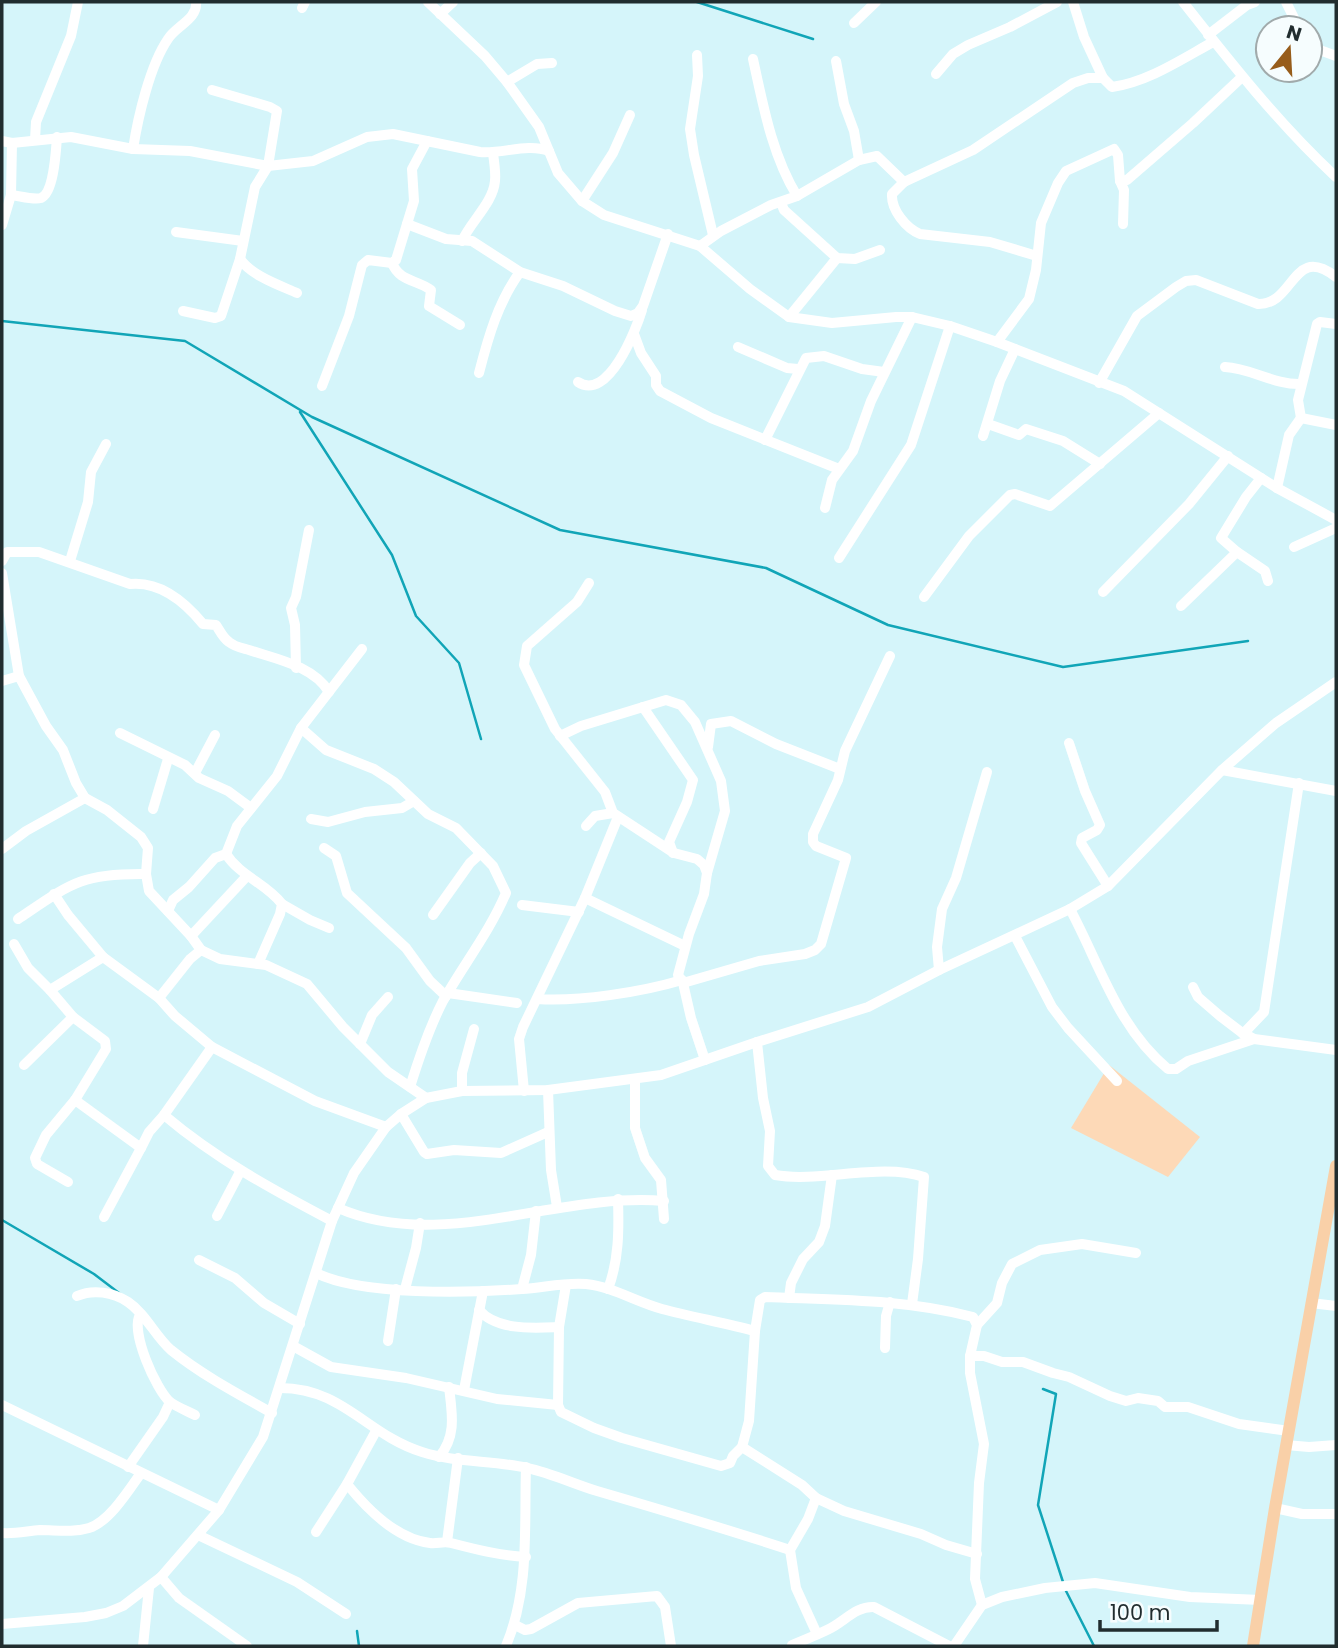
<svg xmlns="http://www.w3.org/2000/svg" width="1338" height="1648" viewBox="0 0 1338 1648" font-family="Poppins,sans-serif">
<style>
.green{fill:#fdd9b7}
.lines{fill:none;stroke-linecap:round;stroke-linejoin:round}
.stream{stroke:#11a5b7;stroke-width:2.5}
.minor{stroke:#fff;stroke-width:10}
.major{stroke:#f9d0a8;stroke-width:12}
</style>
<rect width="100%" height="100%" fill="#d5f5fa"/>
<polygon class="green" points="1109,1065 1200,1137 1168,1177 1071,1128"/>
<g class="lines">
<g class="stream">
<polyline points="697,2 813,39"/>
<polyline points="2,321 185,341 312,417 560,530 766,568 888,625 1063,667 1248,641"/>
<polyline points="300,412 392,555 416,616 459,663 481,739"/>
<polyline points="2,1220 94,1274 119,1293"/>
<polyline points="1043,1389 1056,1394 1038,1505 1063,1582"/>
<polyline points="1065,1589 1094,1646"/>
<polyline points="357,1631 359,1646"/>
</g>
<g class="minor">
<polyline points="428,2 485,56 507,82 539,127 558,173 582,201 604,215 700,246 750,289 789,317 832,323 896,317 912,317 950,326 997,342 1124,391 1277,488 1336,520"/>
<polyline points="1073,2 1084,37 1103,78"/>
<path d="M1183,2C1231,63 1279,124 1336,177"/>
<polyline points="1286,2 1299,28"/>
<polyline points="302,8 305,2"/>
<polyline points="440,14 453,2"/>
<polyline points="854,23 876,2"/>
<polyline points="1208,35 1247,5 1255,2"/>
<polyline points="1310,41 1317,49 1336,56"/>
<polyline points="697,55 698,76 690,129 694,155 713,235"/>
<path d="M753,59C763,105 772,155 797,196"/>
<polyline points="836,61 844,104 854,131 859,160"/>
<polyline points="936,74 953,54 968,45 1010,27 1057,2"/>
<polyline points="507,82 537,64 552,63"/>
<polyline points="35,140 36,122 71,36 78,2"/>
<path d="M2,141L12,143L71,137L133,149L190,151L268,166L313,161L367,137L393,134L480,152C503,154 527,143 549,151"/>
<path d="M133,149C138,117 150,65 168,39C176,26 198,19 196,2"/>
<polyline points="1120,181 1127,180 1193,123 1242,77"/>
<path d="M904,182L892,194C891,210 906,228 920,234L990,242L1037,256"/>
<path d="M11,195C20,196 33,200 41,198C54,193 56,150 57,137"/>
<polyline points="582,201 613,153 630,115"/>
<polyline points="781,203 784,210 837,258 855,259 880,250"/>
<polyline points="407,224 446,239 472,241 520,272 563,286 615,311 631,316 638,313 643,306 668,234"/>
<polyline points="2,225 11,195 12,143"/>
<polyline points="176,232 243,241"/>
<path d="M462,241C471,221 493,203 495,181C496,172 494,162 493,153"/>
<path d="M700,246L721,231L771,205L797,196L859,160L877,156L904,182L973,150L1073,83L1088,78H1103L1112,87C1148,82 1182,59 1213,42"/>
<path d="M240,259C252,276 279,285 297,293"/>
<path d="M392,263C400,282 416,279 431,290L429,306L460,325"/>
<polyline points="183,311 215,318 221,316 240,259 255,187 268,166 277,111 270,107 212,90"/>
<polyline points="789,317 837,258"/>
<polyline points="634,334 641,353 656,376 656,385 660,391 711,418 839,469"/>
<polyline points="997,342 1029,299 1036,270 1041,223 1058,183 1066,171 1114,149 1118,155 1120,181 1124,190 1123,224"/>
<polyline points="738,347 787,368 798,369"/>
<path d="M1225,367C1251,368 1274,385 1301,384"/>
<path d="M479,373C488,338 498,302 520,272"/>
<path d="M578,382C608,402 636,330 642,310"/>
<path d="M1099,383L1137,316L1176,287L1186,281L1196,280L1258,304C1295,305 1292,243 1336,277"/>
<polyline points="322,386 349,316 362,265 368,260 392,263 396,260 414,201 412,169 427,141"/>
<polyline points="1301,418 1298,400 1317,324 1320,322 1336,324"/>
<polyline points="1301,418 1336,425"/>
<polyline points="988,424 1019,435 1026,429 1063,441 1100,464"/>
<polyline points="983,436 1000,381 1015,349"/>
<polyline points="765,440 806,358 824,356 862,369 884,372"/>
<polyline points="1261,478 1246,497 1221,538 1237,552 1265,571 1268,581"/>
<polyline points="1277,488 1289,435 1301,418"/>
<polyline points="825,508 832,480 853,451 871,401 912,317"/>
<polyline points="1294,547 1336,528"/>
<polyline points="839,558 911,445 950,326"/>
<path d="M2,561L7,552H39L130,584C160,581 185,602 203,624L216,625C220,631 223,638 229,642C235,647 242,648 249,650C276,659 314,666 329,692"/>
<polyline points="70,561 88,502 91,472 106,444"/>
<polyline points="2,573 19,676 46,726 63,750 76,783 85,798 107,810 141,837 148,848 146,874 149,891 191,936 201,950 220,959 266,965 307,984 343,1027 388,1072 426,1098"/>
<polyline points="589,583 577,602 527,646 524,665 555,729 605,792 613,813"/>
<polyline points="1103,592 1189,504 1228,456"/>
<polyline points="924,597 969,536 1010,495 1015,494 1050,506 1159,413"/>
<polyline points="1181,606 1237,552"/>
<polyline points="296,668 295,625 291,608 296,597 309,530"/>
<polyline points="2,681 19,676"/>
<polyline points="643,707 693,780 687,802 669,842 673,853"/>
<path d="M301,728L326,750L374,769L394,782L428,814L456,828L493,866L506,893C490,931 464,964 443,1001C429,1028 419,1058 410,1087"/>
<polyline points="120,733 185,765 199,778 228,791 251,808"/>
<polyline points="560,736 581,726 666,700 681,705 695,722 721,781 725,811 707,873"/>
<polyline points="1069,743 1085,791 1100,825 1097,830 1082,838 1081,843 1108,886"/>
<polyline points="708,747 711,724 731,721 776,744 840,769"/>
<polyline points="1222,770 1336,791"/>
<polyline points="195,773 215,735"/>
<polyline points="153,809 168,759"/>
<polyline points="311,819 328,822 365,812 402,808 414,801"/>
<polyline points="586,826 595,816 613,813 674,853 697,859 704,865 707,873 704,894 689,934 678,975 683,983 691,1018 705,1060"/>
<polyline points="324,848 336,856 347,893 406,948 430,981 446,996"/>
<polyline points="2,849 26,831 85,798"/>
<path d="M226,854C240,876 267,884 282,904L280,914L258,964"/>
<polyline points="54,894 68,915 103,957"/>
<polyline points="585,898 685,946"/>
<polyline points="282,904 310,920 329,928"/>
<polyline points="522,905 579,912"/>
<path d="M1070,909C1100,965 1118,1028 1168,1069H1176L1188,1061L1254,1039"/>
<polyline points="168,911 173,900 189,887 215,858 226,854 237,826 277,776 301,728 362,649"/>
<polyline points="433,915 470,863 481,853"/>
<path d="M18,919C70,884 81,873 146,874"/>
<polyline points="191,936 247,876"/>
<polyline points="1015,936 1052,1007 1068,1028 1117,1081"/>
<polyline points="14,944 28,968 50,990 103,957 159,998 175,1016 212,1047 315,1101 386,1127"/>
<polyline points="939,970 937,947 942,909 956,878 987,772"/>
<polyline points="683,983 759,961 805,954 815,950 821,944 846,858 816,846 813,842 813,834 838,780 845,751 890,656"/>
<polyline points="1193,987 1198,997 1220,1016 1241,1032 1254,1039 1336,1050"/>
<polyline points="50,990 73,1017 105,1041 106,1049 75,1100"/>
<polyline points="448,993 517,1003"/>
<polyline points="159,998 190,959 201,950"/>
<path d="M537,999C578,1002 642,992 682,980"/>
<polyline points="1243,1034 1264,1012 1299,783"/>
<path d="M757,1042L763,1098L770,1131L768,1166L775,1175C820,1183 881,1162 924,1177L918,1259L912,1304"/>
<polyline points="360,1044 372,1015 388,997"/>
<polyline points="24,1065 73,1017"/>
<polyline points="635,1079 635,1128 645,1158 661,1180 664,1219"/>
<polyline points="548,1090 551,1170 557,1207"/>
<polyline points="462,1091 462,1073 474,1029"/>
<polyline points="524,1091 519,1039 523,1027 585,898 618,817"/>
<polyline points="401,1114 424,1152 427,1154 454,1150 501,1153 548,1132"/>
<path d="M164,1115C216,1159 273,1190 332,1221"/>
<polyline points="68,1182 37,1164 35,1158 46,1135 75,1100 141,1148 149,1132 164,1115 212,1047"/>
<path d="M338,1208C441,1253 556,1192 664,1201"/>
<polyline points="217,1216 240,1172"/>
<polyline points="104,1217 141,1148"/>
<polyline points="199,1260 235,1278 264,1303 300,1324"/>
<path d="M316,1273C363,1296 468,1293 522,1289C542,1288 565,1282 586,1284C613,1287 636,1302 662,1309C693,1317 724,1323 755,1331"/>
<path d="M566,1285L559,1327L558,1405L561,1412L594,1428L622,1438L721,1466L730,1463L733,1456L742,1447L749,1421L755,1331L760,1300L765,1297C836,1300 905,1299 973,1317L977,1325L970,1356V1373L984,1444L979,1483L975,1579L982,1605"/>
<polyline points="405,1289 416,1248 420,1223"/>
<polyline points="522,1289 531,1255 536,1211"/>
<path d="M608,1289C619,1260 619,1230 618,1199"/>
<path d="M77,1296C93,1289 113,1292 128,1302C146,1314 155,1336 171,1350C202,1375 238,1394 272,1413"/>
<polyline points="789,1298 791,1283 803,1259 819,1242 825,1226 832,1175"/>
<polyline points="1311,1303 1336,1306"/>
<path d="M479,1310C497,1331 534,1328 559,1327"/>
<path d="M140,1315C130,1331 156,1390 170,1402C177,1407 187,1411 195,1415"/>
<polyline points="977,1325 997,1303 1002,1283 1012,1264 1040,1250 1082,1244 1136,1253"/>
<polyline points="388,1341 396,1289"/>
<polyline points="293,1346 331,1367 406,1378 497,1399 558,1405"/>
<polyline points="885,1348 886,1316 890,1302"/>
<polyline points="970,1356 984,1356 1002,1362 1023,1362 1053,1373 1069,1377 1110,1396 1126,1401 1138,1398 1158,1401 1165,1407 1188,1407 1239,1424 1289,1431"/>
<path d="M280,1388C343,1388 367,1435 422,1452C456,1463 493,1460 527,1468C551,1473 574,1484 597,1491C662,1510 726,1529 790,1550"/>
<polyline points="464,1390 483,1291"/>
<polyline points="2,1405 219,1510"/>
<polyline points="1286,1445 1309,1447 1336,1445"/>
<polyline points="742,1447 802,1485 816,1498 844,1511 921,1534 946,1545 977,1554"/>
<path d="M439,1457C457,1436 452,1413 449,1387"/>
<polyline points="128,1467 163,1417 170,1402"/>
<path d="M347,1484C367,1509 396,1539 430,1543C437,1544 444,1541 451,1543C478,1550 498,1555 526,1557"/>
<polyline points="816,1498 808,1519 790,1550 796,1588 817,1634"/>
<polyline points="1275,1508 1302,1514 1336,1514"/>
<polyline points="316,1532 347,1484 376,1431"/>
<path d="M2,1533C15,1534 27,1531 40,1530C56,1530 73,1533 89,1528C109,1522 129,1490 141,1473"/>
<polyline points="198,1535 297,1582 346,1614"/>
<polyline points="447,1542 458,1458"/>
<polyline points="161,1577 179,1598 247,1646"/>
<polyline points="2,1624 85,1617 106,1613 123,1606 161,1577 219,1510 263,1437 332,1221 354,1173 386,1127 401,1114 426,1098 462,1091 548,1090 661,1075 757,1042 868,1007 939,970 1070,909 1108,886 1222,770 1276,723 1336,682"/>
<polyline points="515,1625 525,1630 531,1629 578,1603 657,1596 665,1607 671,1646"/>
<path d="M792,1645C804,1640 817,1635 829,1629C844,1622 856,1606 874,1607L949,1646"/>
<polyline points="143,1646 149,1588"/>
<path d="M506,1646C530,1589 524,1527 526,1467"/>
<polyline points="954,1646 982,1605 1002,1597 1045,1588 1095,1583 1190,1597 1261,1600"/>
</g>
<polyline class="major" points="1253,1646 1275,1508 1336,1166"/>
</g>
<rect width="1338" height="1648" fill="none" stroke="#212d2f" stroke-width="7"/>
<g transform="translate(1289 49) rotate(18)"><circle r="33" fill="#f6fdfe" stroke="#a1aaab" stroke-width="2"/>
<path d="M0-5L12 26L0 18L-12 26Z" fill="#975d1b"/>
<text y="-10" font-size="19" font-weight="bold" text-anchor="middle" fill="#212d2f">N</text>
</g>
<path d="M1100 1620v10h117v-10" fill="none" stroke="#212d2f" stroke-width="3.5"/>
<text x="1110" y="1620" font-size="21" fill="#212d2f" stroke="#f6fdfe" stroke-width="5" paint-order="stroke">100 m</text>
</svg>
